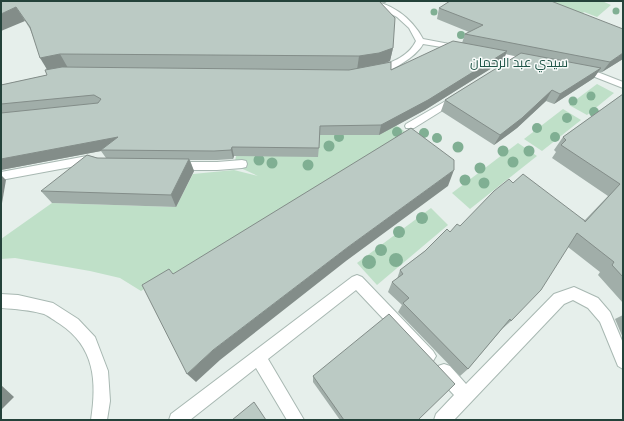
<svg xmlns="http://www.w3.org/2000/svg" width="624" height="421" viewBox="0 0 624 421" font-family="'Fira Sans',Cairo,sans-serif">
<style>
.green{fill:#bfe0c8}
.lines{fill:none;stroke-linecap:round;stroke-linejoin:round}
.minor-casing{stroke:#a8b8b2;stroke-width:2}
.minor{fill:#fff;fill-rule:evenodd}
.tree{fill:#80af93}
.wall{fill:#a1aea9}
.shaded-wall{fill:#838d89}
.building{fill:#bbcac4;stroke:#838d89}
.labels{text-anchor:middle;stroke-width:3;stroke-linejoin:round;paint-order:stroke}
.far-neighbourhood-label{font-size:13px;fill:#1f5548;stroke:#f7fbf9}
</style>
<rect width="100%" height="100%" fill="#e6efeb"/>
<g class="green">
<polygon points="538,1 602,1 611,5 597,17 584,12 577,20"/>
<polygon points="597,84 614,93 587,115 569,105"/>
<polygon points="563,109 581,120 542,151 524,139"/>
<polygon points="396,125 416,140 182,287 162,277 141,291 120,278 90,271 15,258 1,259 1,239 52,203 176,207 193,174 234,170 258,176 234,165 242,130 325,135 347,135"/>
<polygon points="518,143 537,156 470,209 452,193"/>
<polygon points="431,208 448,225 377,285 357,263"/>
</g>
<g class="lines">
<defs>
<g id="minor">
<path d="M366,1C390,1 412,18 423,39L460,46L464,48L460,50L423,44C417,56 387,76 373,73L372,71L373,69C389,63 408,58 416,41L409,28L397,17Z"/>
<polygon points="490,51 529,59 533,62 529,65 487,56 486,54"/>
<polygon points="580,69 600,73 623,82 623,88 595,77 577,74 576,72 577,70"/>
<polygon points="456,95 461,98 459,100 414,128 406,128 405,126 406,124"/>
<polygon points="87,156 98,159 99,162 98,165 94,166 87,164 1,180 1,172"/>
<polygon points="242,160 246,161 247,164 246,167 242,168 217,170 176,170 172,169 171,166 172,163 176,162 217,162"/>
<polygon points="357,275 362,277 433,351 436,356 433,361 428,364 423,361 356,290 268,359 304,420 287,420 256,368 190,420 169,420 171,414 352,277"/>
<polygon points="574,287 598,298 610,312 623,343 623,369 618,366 600,322 588,308 573,300 564,304 454,420 434,420 436,414 454,395 438,378 436,372 438,366 444,364 450,366 466,384 554,294"/>
<path d="M1,294L18,295L53,303L78,319L95,337L108,371L110,401L107,420H91C97,382 95,347 60,324C55,321 49,316 44,314C30,310 15,309 1,308Z"/>
</g>
</defs>
<use href="#minor" class="minor-casing"/>
<use href="#minor" class="minor"/>
</g>
<g class="tree">
<circle cx="616" cy="11" r="3.5"/>
<circle cx="434" cy="12" r="3.5"/>
<circle cx="461" cy="35" r="4"/>
<circle cx="591" cy="96" r="4.5"/>
<circle cx="573" cy="101" r="4.5"/>
<circle cx="594" cy="112" r="5"/>
<circle cx="567" cy="118" r="5"/>
<circle cx="537" cy="128" r="5"/>
<circle cx="397" cy="132" r="5"/>
<circle cx="424" cy="133" r="5"/>
<circle cx="339" cy="137" r="5"/>
<circle cx="555" cy="137" r="5"/>
<circle cx="437" cy="138" r="5"/>
<circle cx="329" cy="146" r="5.5"/>
<circle cx="458" cy="147" r="5.5"/>
<circle cx="503" cy="151" r="5.5"/>
<circle cx="529" cy="151" r="5.5"/>
<circle cx="259" cy="160" r="5.5"/>
<circle cx="513" cy="162" r="5.5"/>
<circle cx="272" cy="163" r="5.5"/>
<circle cx="308" cy="165" r="5.5"/>
<circle cx="480" cy="168" r="5.5"/>
<circle cx="465" cy="180" r="5.5"/>
<circle cx="484" cy="183" r="5.5"/>
<circle cx="422" cy="218" r="6"/>
<circle cx="399" cy="232" r="6"/>
<circle cx="381" cy="250" r="6"/>
<circle cx="396" cy="260" r="7"/>
<circle cx="369" cy="262" r="7"/>
</g>
<g class="wall">
<polygon points="1,1 388,1 385,3 380,2 393,48 390,61 388,62 391,70 462,43 465,34 469,32 437,19 439,8 623,59 602,72 598,72 594,78 554,104 546,101 517,128 494,145 441,111 445,100 517,56 506,54 503,61 425,110 379,135 320,135 318,157 234,156 233,159 217,160 190,160 194,171 176,207 52,203 41,191 97,158 106,158 101,151 1,170 1,85 47,75 47,70 30,29 25,21"/>
<polygon points="623,94 623,303 598,275 600,272 568,247 511,321 502,329 468,369 460,376 398,312 402,305 388,292 392,282 397,279 400,270 450,232 460,226 513,183 585,220 608,196 552,158 556,152 554,150 563,137"/>
<polygon points="623,315 623,338 615,319"/>
<polygon points="313,376 418,420 340,420 313,382"/>
</g>
<g class="shaded-wall">
<polygon points="16,7 25,21 1,31 1,14"/>
<polygon points="393,48 390,61 377,66 357,70 359,56"/>
<polygon points="507,51 503,61 425,110 379,135 381,125"/>
<polygon points="623,53 623,59 602,72 610,62"/>
<polygon points="60,54 68,68 48,71 40,58"/>
<polygon points="601,68 594,78 554,104 560,94"/>
<polygon points="552,90 546,101 517,128 494,145 500,135"/>
<polygon points="118,137 101,150 101,151 1,170 1,159"/>
<polygon points="232,147 234,156 233,159 231,150"/>
<polygon points="189,159 194,171 176,207 171,195"/>
<polygon points="454,170 448,186 346,261 220,360 196,382 187,374 213,350 348,247"/>
<polygon points="1,175 6,180 1,209"/>
<polygon points="1,385 14,397 1,410"/>
</g>
<g class="building">
<polygon points="1,1 379,1 395,18 393,48 379,53 359,56 60,54 40,58 30,27 16,7 1,14"/>
<polygon points="450,1 551,1 623,29 623,53 610,62 465,34 483,25 439,8"/>
<polygon points="453,41 507,51 428,100 381,125 320,126 319,148 232,147 231,150 214,151 101,150 118,137 1,159 1,113 98,103 101,99 94,95 1,104 1,85 47,75 45,70 62,67 349,70 391,62 391,70"/>
<polygon points="521,53 601,68 560,94 552,90 522,118 500,135 445,100"/>
<polygon points="623,94 623,277 612,265 614,262 577,233 541,290 511,321 510,319 468,369 403,303 409,298 392,282 403,274 400,270 425,251 447,229 450,232 457,224 460,226 494,191 509,179 513,183 523,174 585,221 585,222 620,184 561,145 566,140 563,137"/>
<polygon points="411,128 454,160 454,170 348,247 213,350 187,374 142,285 169,269 173,274"/>
<polygon points="87,155 97,158 189,159 171,195 41,191"/>
<polygon points="389,314 455,384 418,420 344,420 313,376"/>
<polygon points="254,402 266,420 232,420"/>
</g>
<g class="labels">
<g class="far-neighbourhood-label">
<text x="519" y="67">سيدي عبد الرحمان</text>
</g>
</g>
<rect width="624" height="421" fill="none" stroke="#24423a" stroke-width="4"/>
</svg>
